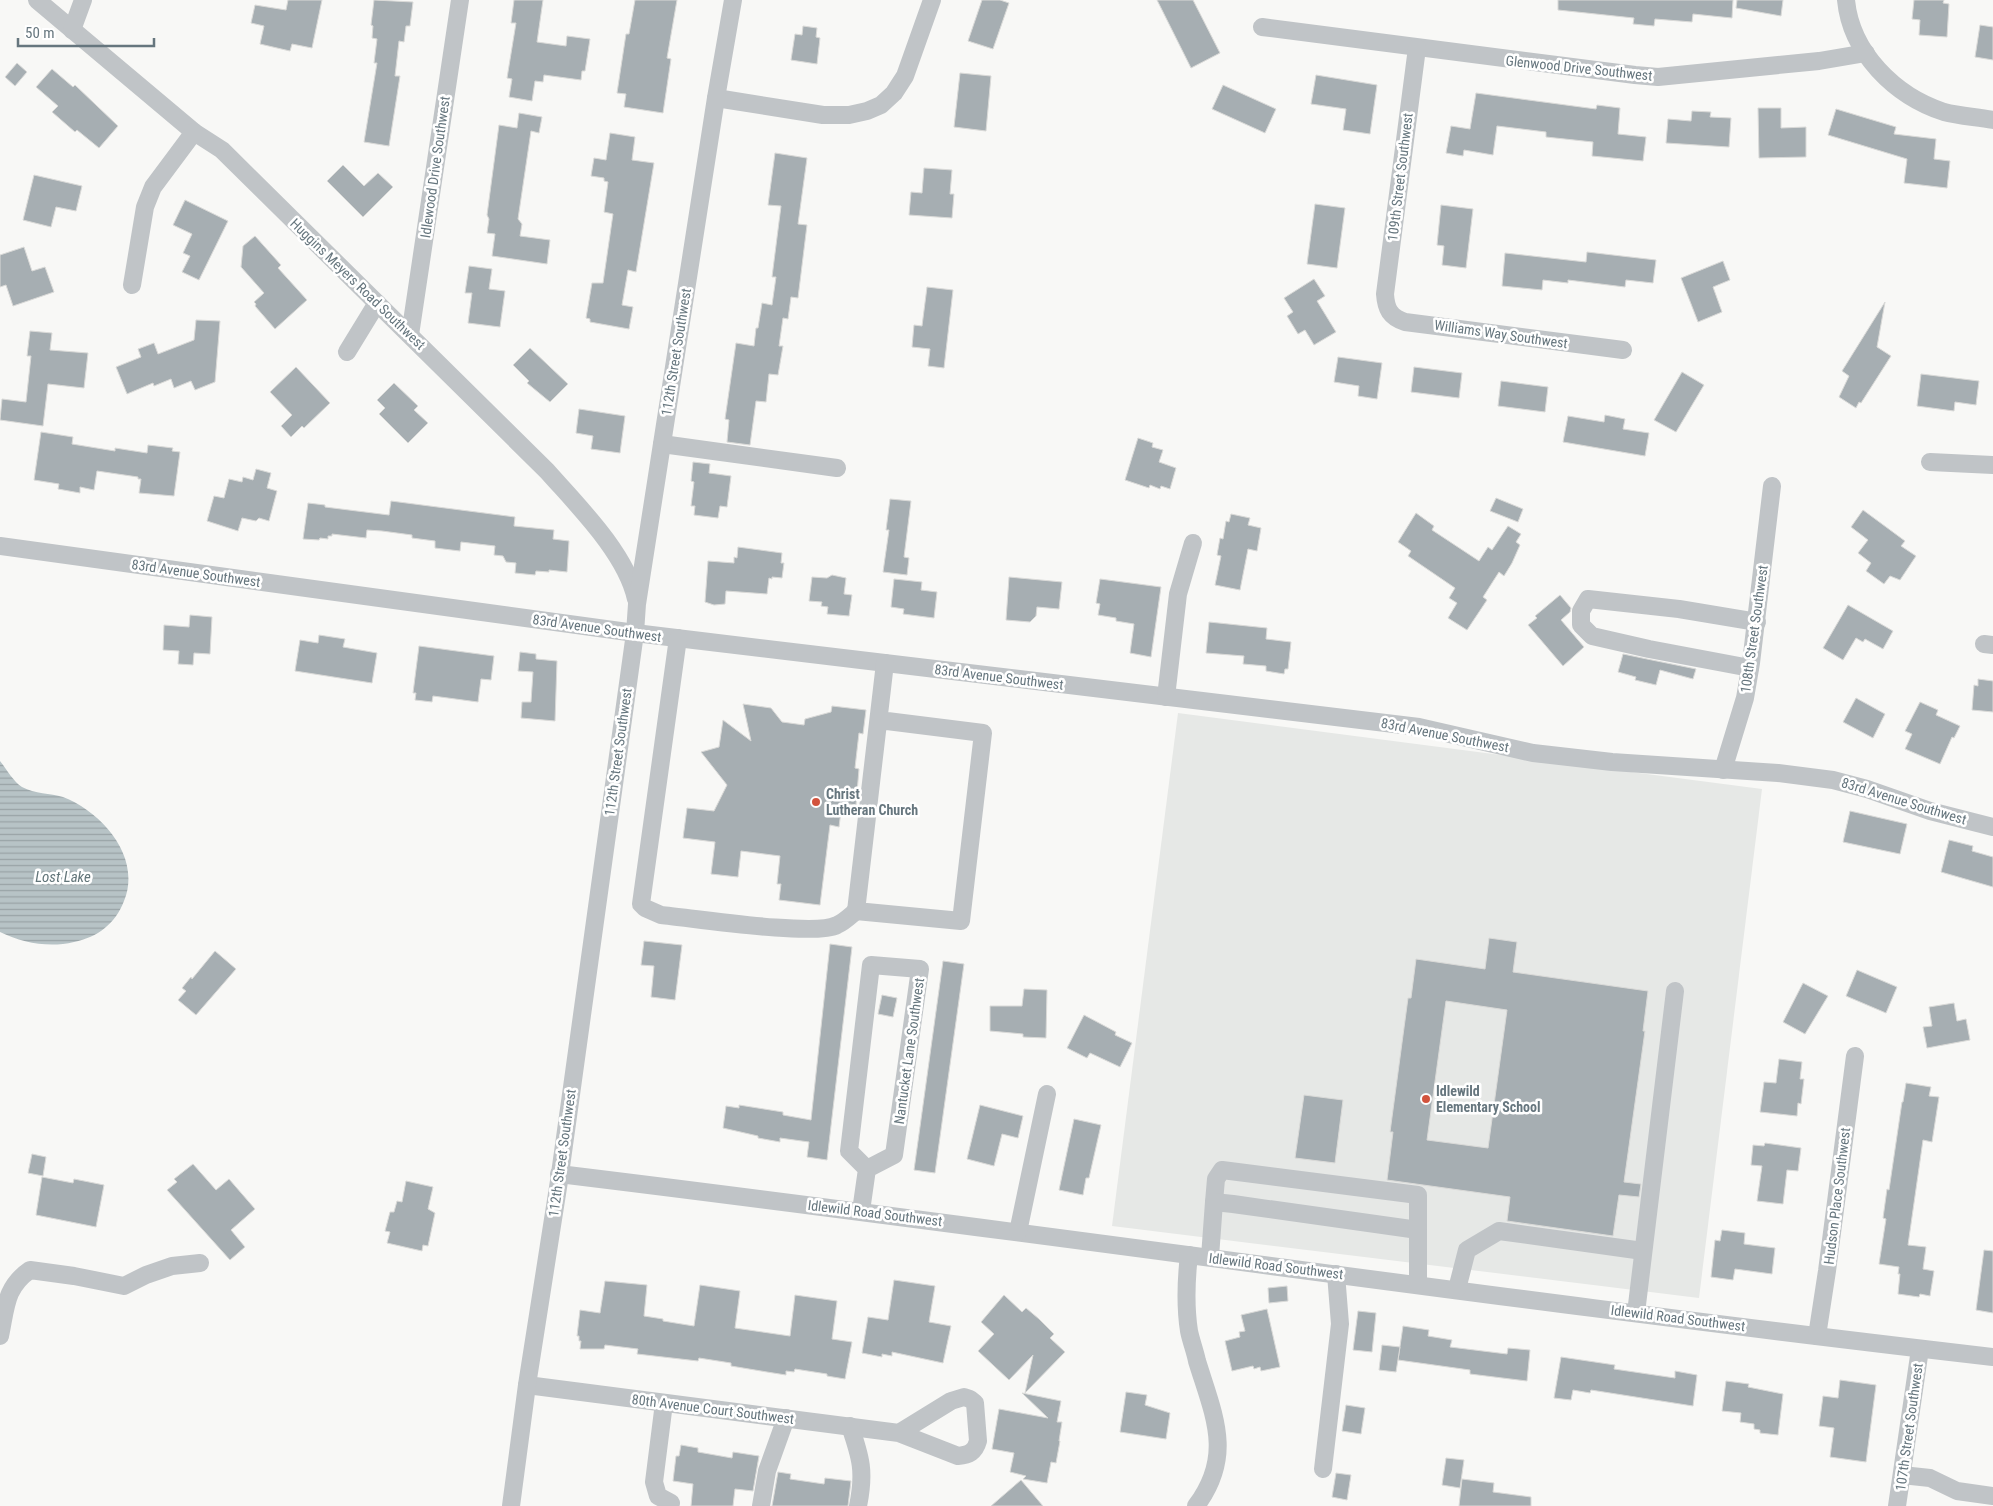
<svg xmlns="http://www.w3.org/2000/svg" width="1993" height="1506" viewBox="0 0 1993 1506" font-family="'Roboto Condensed',sans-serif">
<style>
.built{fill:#e6e8e6}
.water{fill:url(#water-rules)}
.building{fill:#a6aeb2;stroke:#dadad8;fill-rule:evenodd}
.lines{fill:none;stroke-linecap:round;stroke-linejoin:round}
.minor{stroke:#c0c4c7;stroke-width:18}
.poi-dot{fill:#d2533d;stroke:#fff;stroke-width:2}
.labels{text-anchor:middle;stroke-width:5;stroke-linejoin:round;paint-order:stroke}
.street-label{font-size:14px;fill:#66767e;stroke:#fff}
.poi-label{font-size:14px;font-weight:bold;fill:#66767e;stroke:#fff;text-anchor:start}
.water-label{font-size:15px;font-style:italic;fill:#617478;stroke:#fff}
</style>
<defs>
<pattern id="water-rules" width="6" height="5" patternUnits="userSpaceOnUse" patternTransform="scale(1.25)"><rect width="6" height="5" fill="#b7c3c6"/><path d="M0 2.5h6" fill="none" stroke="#99a3a6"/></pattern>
</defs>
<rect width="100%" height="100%" fill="#f8f8f6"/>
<polygon class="built" points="1178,713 1762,789 1699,1298 1112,1226"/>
<path class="water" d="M0,761C7,770 13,781 22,787C35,794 50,793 63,797C102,812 142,857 124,901C115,924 98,937 74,942C49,948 23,943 0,932Z"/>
<g class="building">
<polygon points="288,0 322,0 312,48 292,44 290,51 260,44 264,26 251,23 255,5 286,10"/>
<polygon points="374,0 413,2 410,26 406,26 404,42 399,41 395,76 400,76 389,146 364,142 377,63 374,63 377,39 372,38 373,26 371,25"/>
<polygon points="514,0 543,0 537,42 566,46 567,36 590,39 585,71 582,71 581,80 544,75 543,82 535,81 532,101 509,97 512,79 507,78 516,23 511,23"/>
<polygon points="635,0 677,0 667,58 671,59 663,113 624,107 626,94 617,93 626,34 629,34"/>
<polygon points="982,0 1000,0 1009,3 993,49 968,41"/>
<polygon points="1157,0 1193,0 1220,53 1191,68"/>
<polygon points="1558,0 1733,0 1732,18 1693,14 1692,22 1655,19 1654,26 1633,24 1634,18 1558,10"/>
<polygon points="1737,0 1783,0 1781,16 1736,8"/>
<polygon points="1914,0 1944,0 1943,3 1949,4 1947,37 1919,35 1920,20 1912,19"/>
<polygon points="1980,25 1993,27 1993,60 1975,57"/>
<polygon points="803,26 817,28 816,37 820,38 817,64 791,60 795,34 802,35"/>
<polygon points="17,63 27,72 15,86 5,77"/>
<polygon points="52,69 73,87 75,85 118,126 99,148 77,130 75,132 52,112 58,106 36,87"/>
<polygon points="960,73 991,76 986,131 954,127"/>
<polygon points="1316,75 1377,85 1370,134 1343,130 1346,109 1311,104"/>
<polygon points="1223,85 1276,109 1265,133 1212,109"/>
<polygon points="1476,93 1596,109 1597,105 1620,108 1618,134 1646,137 1643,161 1592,156 1593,142 1546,137 1546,132 1497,126 1493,155 1464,150 1463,156 1446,153 1451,126 1470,129"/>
<polygon points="1758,108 1781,108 1781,128 1806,127 1806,157 1759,158"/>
<polygon points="1836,109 1896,127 1894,134 1936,139 1934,159 1950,161 1947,188 1904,183 1907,159 1828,135"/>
<polygon points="1692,111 1711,112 1710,117 1731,118 1729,147 1666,143 1668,119 1691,121"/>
<polygon points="519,113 542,117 539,133 531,131 518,219 522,224 520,236 550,240 547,264 492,256 495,234 487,233 489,219 487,215 499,125 517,128"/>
<polygon points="610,133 635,137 632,160 654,163 636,272 628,270 622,305 633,307 629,329 590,322 590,319 586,318 592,283 603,283 613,214 604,212 608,182 604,181 604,178 591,176 594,158 606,160"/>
<polygon points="775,153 807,158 798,224 807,225 798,298 791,297 788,319 783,318 779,346 783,346 778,375 769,374 766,402 756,401 750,445 727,442 729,420 725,419 736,343 754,346 756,328 758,328 762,303 772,305 776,277 772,277 781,206 768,205"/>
<polygon points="343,165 364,186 378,173 393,187 363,217 327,181"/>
<polygon points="924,168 952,170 950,194 954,194 952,218 909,215 911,192 922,193"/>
<polygon points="34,175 82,186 76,211 56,207 51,227 23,220"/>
<polygon points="185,200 228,221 199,280 182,272 190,256 183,253 192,234 173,225"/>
<polygon points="1315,204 1345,208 1337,268 1307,264"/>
<polygon points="1441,205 1473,209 1466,268 1442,265 1444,246 1437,245"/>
<polygon points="255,236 281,265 278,268 307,300 275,329 255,306 256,304 254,302 264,293 241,267 243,246"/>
<polygon points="24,247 32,271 45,267 54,292 13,306 6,285 0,287 0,255"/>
<polygon points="1587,252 1656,260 1653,283 1626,280 1625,287 1568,280 1568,283 1543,280 1542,290 1502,286 1505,253 1586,262"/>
<polygon points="1723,261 1730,280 1713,287 1722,312 1698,322 1681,278"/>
<polygon points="469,266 492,269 489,289 505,291 500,327 468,323 472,293 465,293"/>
<polygon points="1314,279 1325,296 1317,301 1336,332 1314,345 1305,330 1298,334 1287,316 1293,312 1284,298"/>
<polygon points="927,287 953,290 944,368 928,366 930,349 912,347 914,325 922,326"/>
<polygon points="1885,302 1877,347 1891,356 1861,403 1859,402 1856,408 1839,397 1849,376 1842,371"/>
<polygon points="196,320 220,321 215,382 195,390 191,381 174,388 171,379 154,386 153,383 127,394 116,367 141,357 138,349 154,343 158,354 194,340"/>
<polygon points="30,331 52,333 50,350 88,353 84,388 48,384 43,426 0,420 2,399 26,402 31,356 27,356"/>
<polygon points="530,348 568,384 550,402 527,383 529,381 513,365"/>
<polygon points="1338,357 1382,363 1377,399 1358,396 1359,386 1334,382"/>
<polygon points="296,367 330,403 304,428 302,426 291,437 281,426 292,415 270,392"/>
<polygon points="1414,367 1462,373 1459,398 1411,392"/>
<polygon points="1682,372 1704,385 1676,432 1654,420"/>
<polygon points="1921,374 1979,381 1976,405 1955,402 1954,411 1917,406"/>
<polygon points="1501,381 1548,387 1545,412 1498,406"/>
<polygon points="394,383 418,406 414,410 428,423 408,443 379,414 385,408 377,400"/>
<polygon points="579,409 625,416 620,453 591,449 593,436 576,433"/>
<polygon points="1605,415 1625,419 1623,429 1649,433 1645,456 1563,442 1568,416 1604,422"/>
<polygon points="41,432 73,437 72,444 115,451 115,448 147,453 148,445 173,448 172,451 180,452 174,496 139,493 141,479 138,479 138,477 97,471 94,490 80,487 80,493 58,489 59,484 34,480"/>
<polygon points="1138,438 1153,443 1152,447 1163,450 1159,462 1176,468 1170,489 1161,486 1160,489 1150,485 1149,488 1125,480"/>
<polygon points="693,462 710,464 709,473 731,476 727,507 720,506 718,518 694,515 695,506 691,506 694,482 691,481"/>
<polygon points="256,469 271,473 267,488 277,491 269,521 259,518 256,521 242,518 238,531 207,521 214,496 224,498 229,479 242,482 243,477 253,480"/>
<polygon points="1496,498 1523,509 1518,522 1490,511"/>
<polygon points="890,499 911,501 904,557 909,558 907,575 883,572 889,530 886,530"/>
<polygon points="391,501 515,517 514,526 554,530 553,539 569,541 567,572 549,570 549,572 536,571 535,575 515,573 516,563 506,562 503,556 494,555 495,546 461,542 460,551 435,548 435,541 412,538 412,535 382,531 367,530 366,538 332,534 332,536 328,536 328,539 320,538 319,540 303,539 308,503 325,505 325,507 389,515"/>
<polygon points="1863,510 1905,541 1901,546 1916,556 1900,580 1890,576 1884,584 1866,571 1871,563 1858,553 1868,540 1851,527"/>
<polygon points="1416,513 1434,526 1432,530 1479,561 1488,547 1492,550 1508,526 1521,534 1516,542 1520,545 1512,563 1504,576 1499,572 1483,597 1487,600 1467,630 1448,618 1457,603 1449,598 1455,588 1408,556 1411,551 1398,542"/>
<polygon points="1231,514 1250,518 1248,525 1261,528 1257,551 1248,549 1240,590 1215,585 1221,556 1217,555 1220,538 1223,539 1226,521 1229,522"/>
<polygon points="738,547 782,553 781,563 784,563 782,578 772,577 772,579 769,578 767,594 726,591 725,604 714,605 705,602 708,561 734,563 734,557 737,558"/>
<polygon points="832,575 846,578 844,594 852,595 849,616 827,614 828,607 821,606 822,602 809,601 812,577 827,578"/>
<polygon points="1009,577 1062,582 1059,609 1037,607 1036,616 1030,622 1006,620"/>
<polygon points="894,579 922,582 921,590 937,592 934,618 903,614 904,609 891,607"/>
<polygon points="1100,579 1161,587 1151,657 1130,653 1134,624 1116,621 1116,618 1098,615 1100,604 1096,603"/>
<polygon points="1560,595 1571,608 1570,612 1561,620 1584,647 1563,666 1528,625 1537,618 1535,616"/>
<polygon points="1848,605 1893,631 1883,649 1865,639 1863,642 1856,638 1843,660 1823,648"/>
<polygon points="190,615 212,617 210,654 194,653 193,665 178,664 179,651 163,650 164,625 189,627"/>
<polygon points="1209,622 1267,628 1266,639 1291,642 1288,669 1285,669 1284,674 1266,671 1266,666 1243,664 1244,656 1206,653"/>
<polygon points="319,635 345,639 343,647 377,653 372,683 295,671 300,640 318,643"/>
<polygon points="419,646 494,656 491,680 481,679 478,702 433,696 432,702 415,700 416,693 413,693"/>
<polygon points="520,652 536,654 536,659 557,661 555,721 521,718 522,702 531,702 533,672 518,671"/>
<polygon points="1623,654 1647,659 1696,669 1693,679 1660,670 1656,685 1635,680 1636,677 1618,672"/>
<polygon points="1978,679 1993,681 1993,712 1972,710 1974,685 1978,686"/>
<polygon points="1856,698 1885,714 1873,738 1843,722"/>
<polygon points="1920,702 1938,710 1936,715 1960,726 1954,738 1952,737 1940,764 1905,749 1912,734 1905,731"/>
<polygon points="743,704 771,708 782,722 804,725 805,719 831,712 832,706 866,710 863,734 859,733 855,768 859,769 856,805 842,803 839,827 830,825 820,905 779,900 781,884 777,884 780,856 741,851 738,877 711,874 715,842 683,838 687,808 714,811 727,785 701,752 719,747 723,720 751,741"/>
<polygon points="1850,811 1907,824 1900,854 1843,842"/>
<polygon points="1949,840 1973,846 1972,851 1993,857 1993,887 1941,872"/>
<path d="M1489,938L1517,942L1513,972L1648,991L1643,1031H1645L1624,1182L1641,1184L1639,1197L1619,1195L1613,1236L1507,1221L1510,1197L1387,1180L1393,1132H1390L1408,998H1411L1416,959L1485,969ZM1446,1001L1507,1010L1488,1148L1427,1140Z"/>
<polygon points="644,941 682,945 675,1000 651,997 654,966 641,965"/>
<polygon points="830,944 852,947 827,1160 807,1157 809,1142 780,1138 780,1142 758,1138 758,1136 723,1128 726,1106 739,1108 739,1105 783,1112 783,1115 811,1120"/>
<polygon points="215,951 236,969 196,1015 178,1000 186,991 182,988 191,977 192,979"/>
<polygon points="943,961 964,964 935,1173 914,1170"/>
<polygon points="1857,970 1897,987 1886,1013 1846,996"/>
<polygon points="1803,983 1828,996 1805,1034 1783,1022"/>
<polygon points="1024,989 1047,990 1046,1038 1023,1037 1023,1034 990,1031 990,1006 1022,1006"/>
<polygon points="882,995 897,998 893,1017 878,1014"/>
<polygon points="1954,1003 1957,1021 1966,1019 1970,1040 1927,1048 1923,1027 1932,1026 1929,1007"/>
<polygon points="1084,1015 1116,1032 1115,1035 1132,1043 1120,1067 1090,1053 1087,1058 1067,1048"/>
<polygon points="1779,1059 1802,1062 1800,1079 1804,1079 1801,1104 1798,1103 1797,1116 1760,1112 1764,1082 1776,1083"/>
<polygon points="1906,1083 1931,1087 1929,1096 1939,1097 1932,1142 1923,1140 1908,1245 1926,1247 1923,1269 1934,1271 1930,1296 1920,1294 1919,1297 1898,1294 1900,1274 1898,1274 1899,1267 1879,1264 1886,1219 1883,1218 1887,1189 1889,1190 1902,1102 1903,1102"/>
<polygon points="1304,1095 1343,1100 1335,1163 1295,1158"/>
<polygon points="980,1105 1023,1116 1018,1138 1002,1134 994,1166 967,1159"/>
<polygon points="1074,1119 1101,1125 1089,1178 1086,1178 1083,1195 1059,1190"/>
<polygon points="1765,1143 1801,1148 1798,1171 1787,1170 1783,1204 1757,1201 1762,1166 1751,1165 1753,1145 1764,1146"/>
<polygon points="32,1154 46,1157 43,1176 28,1173"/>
<polygon points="193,1164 216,1190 229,1179 255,1209 231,1230 245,1247 230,1260 167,1190 177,1182 174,1179"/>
<polygon points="42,1177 73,1183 74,1179 104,1185 96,1227 36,1215"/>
<polygon points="406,1181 433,1187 428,1209 435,1213 428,1246 423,1245 422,1251 387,1243 390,1232 385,1231 390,1212 394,1212 397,1201 402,1202"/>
<polygon points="1722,1230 1745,1233 1744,1244 1775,1248 1772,1274 1735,1269 1733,1280 1711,1277 1715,1240 1720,1241"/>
<polygon points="1984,1250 1993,1251 1993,1313 1976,1310"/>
<polygon points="894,1280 935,1286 929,1322 951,1326 943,1363 892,1352 892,1356 882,1354 882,1357 862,1353 868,1317 888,1320"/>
<polygon points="605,1281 647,1285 644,1316 663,1319 663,1321 694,1326 700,1285 740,1291 735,1328 790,1336 795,1295 837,1301 832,1339 852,1342 845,1379 827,1376 827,1374 795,1369 794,1372 786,1371 786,1375 767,1372 731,1366 731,1363 699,1358 698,1361 637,1354 638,1349 605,1345 604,1349 580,1349 581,1341 579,1341 579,1336 577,1336 580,1310 600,1313"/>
<polygon points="1287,1286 1288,1301 1269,1303 1268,1288"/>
<polygon points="1004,1295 1022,1312 1026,1308 1039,1319 1054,1334 1050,1338 1065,1352 1025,1393 1033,1355 1009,1380 978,1351 994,1334 981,1322"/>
<polygon points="1267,1309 1280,1367 1261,1371 1260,1367 1254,1369 1253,1366 1232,1371 1225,1341 1240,1337 1239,1332 1245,1331 1241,1315"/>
<polygon points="1358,1311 1376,1313 1372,1352 1353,1350"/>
<polygon points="1403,1326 1429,1330 1428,1336 1452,1340 1450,1347 1507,1354 1508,1348 1530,1350 1527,1381 1470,1374 1470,1370 1398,1360"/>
<polygon points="1382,1345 1400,1347 1396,1372 1379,1370"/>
<polygon points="1561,1357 1615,1365 1614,1369 1675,1378 1675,1371 1697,1375 1693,1406 1591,1390 1590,1393 1573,1390 1571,1400 1554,1398"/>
<polygon points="1840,1380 1876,1385 1866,1462 1830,1457 1834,1428 1819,1426 1823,1396 1838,1398"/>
<polygon points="1726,1381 1749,1384 1748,1387 1783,1394 1778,1435 1760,1433 1760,1430 1754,1429 1754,1424 1740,1422 1741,1413 1722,1411"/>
<polygon points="1126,1392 1147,1395 1145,1405 1170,1413 1166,1439 1120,1432"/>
<polygon points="1022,1393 1061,1401 1057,1422 1062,1422 1059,1441 1060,1441 1056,1463 1051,1462 1047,1483 1023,1479 1026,1476 1010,1472 1014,1453 992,1449 999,1409 1048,1418"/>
<polygon points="1346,1405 1365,1408 1361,1434 1342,1431"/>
<polygon points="681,1445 698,1448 698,1452 732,1458 733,1452 759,1456 753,1491 735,1489 733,1506 691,1506 693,1484 673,1481 676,1456 679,1456"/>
<polygon points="1446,1458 1464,1460 1460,1488 1442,1485"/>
<polygon points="778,1472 791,1474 790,1479 824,1484 825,1478 851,1481 848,1506 772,1506"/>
<polygon points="1336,1473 1351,1475 1347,1500 1332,1497"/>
<polygon points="1462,1479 1494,1483 1493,1492 1531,1497 1531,1506 1459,1506"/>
<polygon points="1021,1480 1043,1506 991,1506"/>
</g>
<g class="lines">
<g class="minor">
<path d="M37,0L194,132L222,150L547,471C577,505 626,553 636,599"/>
<path d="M1846,0C1851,53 1895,96 1944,112C1959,116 1977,117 1993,120"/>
<polyline points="1262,27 1635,75 1658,77 1819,61 1866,53"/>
<polyline points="72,30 83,0"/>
<path d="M1417,48L1385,294C1386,309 1390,317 1405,322L1623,350"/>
<polyline points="716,98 823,115 849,115 867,111 881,105 894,93 905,76 932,0"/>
<polyline points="132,285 145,207 153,187 194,132"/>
<polyline points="410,335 460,0"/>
<polyline points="347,352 377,303"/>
<polyline points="662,444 837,468"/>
<polyline points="1930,462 1993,465"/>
<polyline points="0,546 635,633 1419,727 1533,753 1612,762 1778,773 1833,780 1867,789 1930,811 1993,827"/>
<path d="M678,638L641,904L645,908L661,915C693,918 815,937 837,925C844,922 850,916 856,911"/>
<polyline points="1984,644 1993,645"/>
<polyline points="1750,668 1649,649 1592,636 1581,625 1581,611 1588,599 1679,609 1757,622"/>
<polyline points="1166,697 1178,594 1193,543"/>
<polyline points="879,720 983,733 961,921 856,911 885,663"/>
<polyline points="1723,770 1745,698 1751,663 1772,486"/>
<path d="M559,1174C1038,1232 1514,1302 1993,1357"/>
<polyline points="1214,1202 1216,1179 1222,1170 1418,1195 1418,1230"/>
<polyline points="861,1211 867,1169 894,1155 920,969 871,965 849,1151 867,1169"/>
<polyline points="1018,1232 1047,1094"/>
<path d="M1189,1255C1186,1281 1185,1305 1189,1331C1191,1341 1195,1351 1197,1361C1214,1416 1234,1455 1196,1506"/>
<polyline points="1210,1257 1214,1202 1233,1204 1418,1230 1418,1284"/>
<polyline points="1457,1289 1467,1250 1499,1231 1643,1251"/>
<polyline points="1636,1313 1675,991"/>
<path d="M0,1336C6,1308 5,1287 30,1270L74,1276L124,1286L146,1275L172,1266L200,1263"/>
<polyline points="1817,1336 1827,1271 1855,1056"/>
<path d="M527,1385L899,1433L958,1456C969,1455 975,1452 978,1441L975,1403L970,1399L964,1397L951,1401L899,1433"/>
<polyline points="664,1403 654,1482 658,1496 671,1503"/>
<path d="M850,1426C861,1458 865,1472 858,1506"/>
<polyline points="1323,1469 1340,1324 1336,1274"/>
<polyline points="1902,1475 1930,1478 1957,1491 1993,1496"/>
<polyline points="511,1506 527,1385 559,1181 635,633 637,604 716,98 733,0"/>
<polyline points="761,1506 767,1471 786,1418"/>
<polyline points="1897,1506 1920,1349"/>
</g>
</g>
<g class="poi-dot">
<circle cx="816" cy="802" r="5"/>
<circle cx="1426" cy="1099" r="5"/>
</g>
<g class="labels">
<g class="street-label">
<text transform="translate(1579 68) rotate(6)" y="5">Glenwood Drive Southwest</text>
<text transform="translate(435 167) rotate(-82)" y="5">Idlewood Drive Southwest</text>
<text transform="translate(1400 177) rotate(-83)" y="5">109th Street Southwest</text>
<text transform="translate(358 284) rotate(44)" y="5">Huggins Meyers Road Southwest</text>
<text transform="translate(1501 334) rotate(8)" y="5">Williams Way Southwest</text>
<text transform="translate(676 352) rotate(-81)" y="5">112th Street Southwest</text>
<text transform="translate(196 573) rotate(8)" y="5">83rd Avenue Southwest</text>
<text transform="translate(597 628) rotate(8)" y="5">83rd Avenue Southwest</text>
<text transform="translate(1754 629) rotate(-82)" y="5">108th Street Southwest</text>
<text transform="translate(999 677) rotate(7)" y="5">83rd Avenue Southwest</text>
<text transform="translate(1445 735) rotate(11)" y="5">83rd Avenue Southwest</text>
<text transform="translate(618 752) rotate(-82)" y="5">112th Street Southwest</text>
<text transform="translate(1904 801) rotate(17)" y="5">83rd Avenue Southwest</text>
<text transform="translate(909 1051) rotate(-82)" y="5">Nantucket Lane Southwest</text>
<text transform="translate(562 1153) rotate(-82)" y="5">112th Street Southwest</text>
<text transform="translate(1837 1196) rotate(-83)" y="5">Hudson Place Southwest</text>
<text transform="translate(875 1213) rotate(7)" y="5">Idlewild Road Southwest</text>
<text transform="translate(1276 1266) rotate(7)" y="5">Idlewild Road Southwest</text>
<text transform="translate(1678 1318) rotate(7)" y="5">Idlewild Road Southwest</text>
<text transform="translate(713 1409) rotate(7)" y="5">80th Avenue Court Southwest</text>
<text transform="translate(1909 1427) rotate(-82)" y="5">107th Street Southwest</text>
</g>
<g class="poi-label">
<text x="826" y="799">Christ<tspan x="826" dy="16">Lutheran Church</tspan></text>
<text x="1436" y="1096">Idlewild<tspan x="1436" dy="16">Elementary School</tspan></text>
</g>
<g class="water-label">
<text x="63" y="882">Lost Lake</text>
</g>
</g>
<path d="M18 38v8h136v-8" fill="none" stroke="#66767e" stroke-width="2.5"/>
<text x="25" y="38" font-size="15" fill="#66767e" stroke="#ffffff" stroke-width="4" paint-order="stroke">50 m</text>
</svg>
